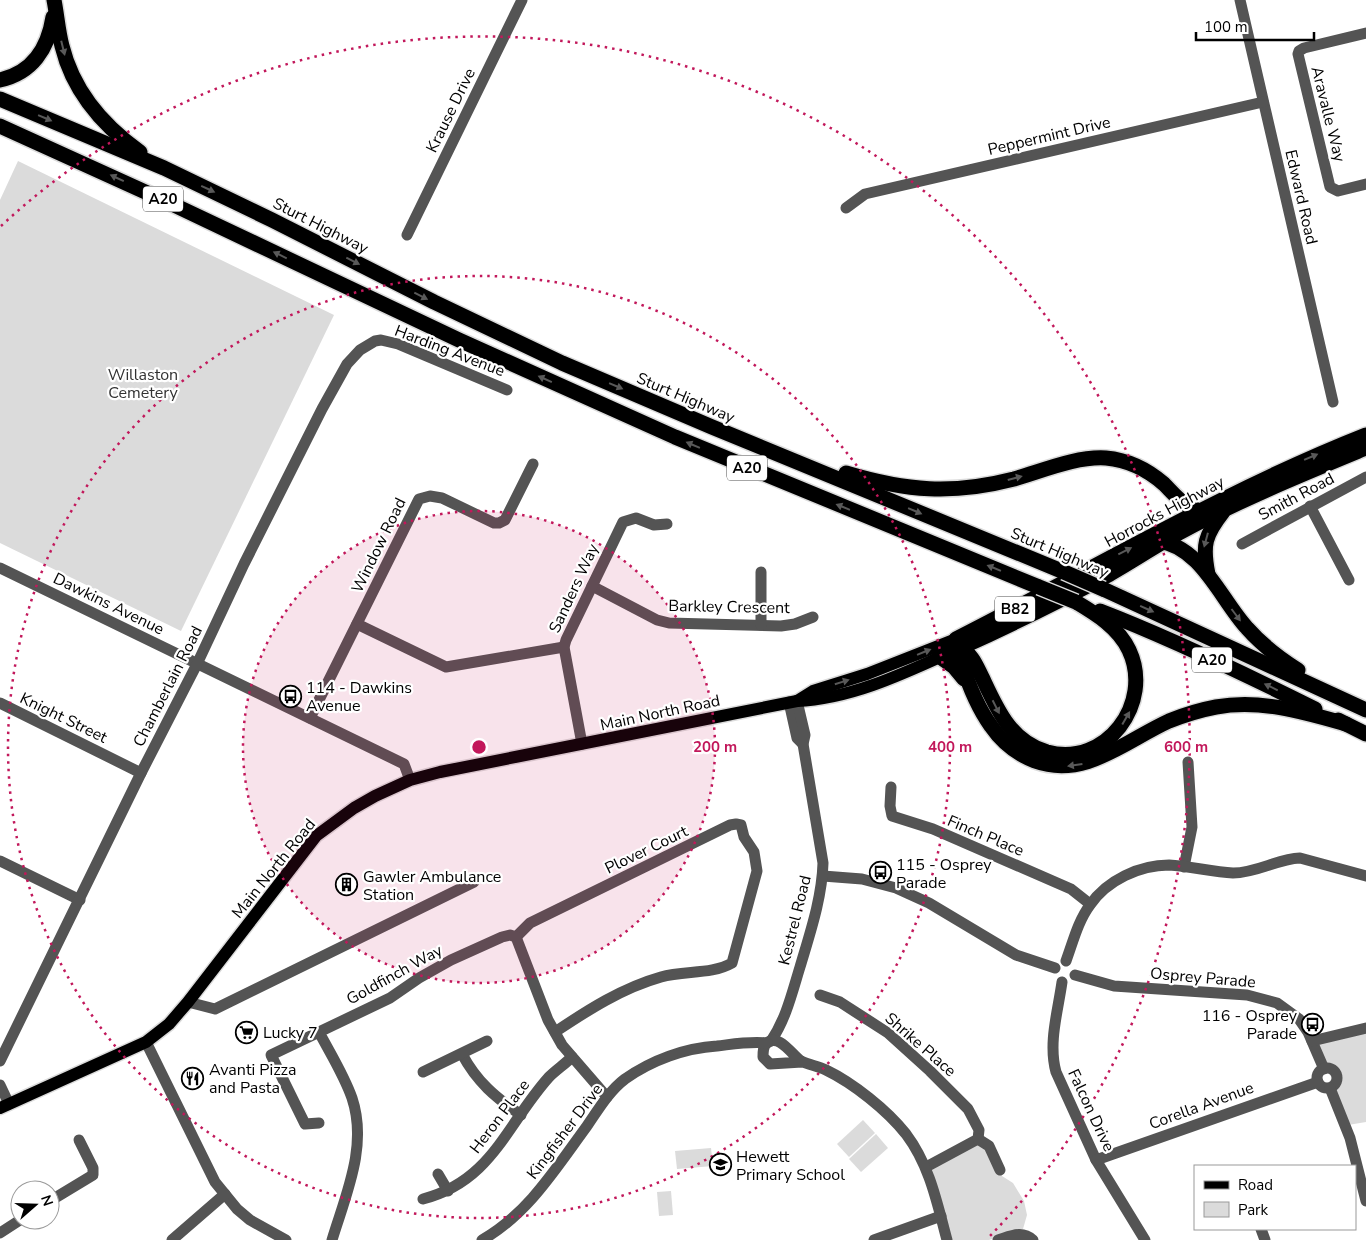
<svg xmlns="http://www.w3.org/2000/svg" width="1366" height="1240" viewBox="0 0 1366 1240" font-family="'Nunito Sans',sans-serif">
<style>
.green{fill:#dbdbdb}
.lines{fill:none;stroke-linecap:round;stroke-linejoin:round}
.major-casing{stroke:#dbdbdb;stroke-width:15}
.highway-casing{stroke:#dbdbdb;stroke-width:18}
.minor{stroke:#545454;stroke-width:11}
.major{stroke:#000;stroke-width:12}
.highway{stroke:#000;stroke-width:15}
.highway-bridge-casing{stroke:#dbdbdb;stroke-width:18;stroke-linecap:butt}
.highway-bridge{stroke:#000;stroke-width:15}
.oneway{fill:#595959}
.ring{fill:none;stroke:#c2185b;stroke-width:2.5;stroke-dasharray:2.5 5}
.labels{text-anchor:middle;stroke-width:4.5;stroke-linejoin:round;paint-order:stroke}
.shield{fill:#fff;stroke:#4c4c4c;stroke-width:1}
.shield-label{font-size:15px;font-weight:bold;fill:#000}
.street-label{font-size:16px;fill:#000;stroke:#fff}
.park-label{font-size:16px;fill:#323232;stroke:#fff}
.poi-label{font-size:16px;fill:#000;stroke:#fff;text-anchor:start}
.centre{fill:#c2185b;stroke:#fff;stroke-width:2.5}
.ring-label{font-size:15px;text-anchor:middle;font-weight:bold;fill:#c2185b;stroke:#fff;stroke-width:4.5;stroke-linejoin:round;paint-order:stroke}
</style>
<rect width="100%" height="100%" fill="#fff"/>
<g class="green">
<polygon points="18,161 334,315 181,631 0,543 0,200"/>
<path d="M1366,1032V1122L1348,1125L1335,1089C1342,1076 1341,1071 1327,1066L1318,1044Z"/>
<polygon points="863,1120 875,1133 849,1157 837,1144"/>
<polygon points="876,1134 888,1148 861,1172 849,1159"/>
<polygon points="979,1142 984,1145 1002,1176 1013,1183 1024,1201 1027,1215 1023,1229 989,1240 951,1240 931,1169"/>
<polygon points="711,1148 713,1166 677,1169 675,1151"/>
<polygon points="671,1191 673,1215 659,1216 657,1192"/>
</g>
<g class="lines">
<defs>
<g id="major">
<polyline points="797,701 813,691 867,674 956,639"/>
<path d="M0,1108L146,1042L169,1024L188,1002L316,836L354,808L375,796L410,780L440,772L797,701C853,699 909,671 960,648"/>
</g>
<g id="highway">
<path d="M54,0C57,15 58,31 62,46C73,91 102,125 140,152"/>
<path d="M0,80C32,73 48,49 53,17"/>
<polyline points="0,99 164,168 272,220 434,302 562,363 712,427 1064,572"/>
<polyline points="0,126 174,205 459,340 675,437 1039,587"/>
<path d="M846,473C906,491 952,495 1014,479C1042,471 1077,456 1106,458C1128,460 1148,470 1164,484C1175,495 1184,507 1200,511"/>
<path d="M1158,541C1201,546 1221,600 1247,628C1262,645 1279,658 1298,670"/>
<path d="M1208,574C1202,545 1205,535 1223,512"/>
<polyline points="1103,589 1366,710"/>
<path d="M1100,611C1173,639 1245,674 1315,709"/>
<path d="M960,648C1011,625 1061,600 1110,574C1133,561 1155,546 1179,533C1239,500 1303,474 1366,448"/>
<path d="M960,648C972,654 976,665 982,677C997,709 1010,741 1047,752C1106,768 1154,703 1129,650C1118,627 1096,614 1076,602"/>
<polyline points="940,657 954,667 964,679"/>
<polyline points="1338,720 1366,734"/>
<path d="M1346,724C1304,712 1261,699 1216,707C1200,710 1184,715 1169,721C1125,741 1085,779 1035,761C1017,754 1002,742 991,726C978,708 969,686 962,664C959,655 960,648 956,639C1092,570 1224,491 1366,435"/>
</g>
</defs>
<use href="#major" class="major-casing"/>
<use href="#highway" class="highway-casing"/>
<g class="minor">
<polyline points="1240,0 1333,402"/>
<polyline points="1366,33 1304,48 1299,51 1298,54 1330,187 1338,191 1366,184"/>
<polyline points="846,208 865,194 1263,102"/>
<polyline points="407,235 522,0"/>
<polyline points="1310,506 1349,580"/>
<polyline points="1242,544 1366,477"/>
<polyline points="0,568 404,764 410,780"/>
<polyline points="592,586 657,620 669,623 781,626 795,624 813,617"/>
<polyline points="357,624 446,667 564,647"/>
<polyline points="761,625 761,572"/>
<polyline points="789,702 797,738 803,744"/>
<polyline points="0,703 141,773"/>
<polyline points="310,718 419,499 430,496 442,498 494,523 499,523 505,520 533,464"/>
<polyline points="582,744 564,647 566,640 623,522 636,518 654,525 667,524"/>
<polyline points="891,787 890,806 892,816 933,829 1071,889 1090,904"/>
<polyline points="0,861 80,900"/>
<polyline points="1184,867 1192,827 1188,762"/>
<polyline points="823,876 862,879 896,888 929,903 1016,955 1055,968"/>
<path d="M516,937L530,923L730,825L736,824L741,825L744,837L754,852L757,871L732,963C711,975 684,970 661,977C622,988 588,1010 555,1032"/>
<path d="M1066,961C1073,942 1078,921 1090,905C1107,880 1140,865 1169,865C1190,866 1212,872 1233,873C1257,873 1277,859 1300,858L1366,876"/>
<polyline points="1075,975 1114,986 1247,995 1277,1003 1299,1019 1308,1032 1324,1069"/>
<path d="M1062,982C1058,1011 1048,1043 1056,1072L1096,1160L1145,1240"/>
<polyline points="820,995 840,1002 888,1033 930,1071 968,1109 979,1130 978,1139 926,1167"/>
<polyline points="188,1002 215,1009 474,882"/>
<polyline points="319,1032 271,1055 305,1124 319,1123"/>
<path d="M771,1041C786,1019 792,993 800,967C810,933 822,898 823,863L803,744L805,735L797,701"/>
<polyline points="1312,1041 1366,1028"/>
<polyline points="146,1042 215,1182 237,1209 250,1220 286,1240"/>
<path d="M462,1054C477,1082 495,1097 521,1115"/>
<polyline points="0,1061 141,773 197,664 244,564 322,409 347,364 360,350 375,341 381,340 398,344 507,390"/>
<path d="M802,1062L770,1064L763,1057C763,1052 763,1046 767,1043C779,1033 792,1055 801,1061C809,1065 818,1066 826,1070C853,1083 887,1110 906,1134C930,1166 937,1203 947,1240"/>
<circle cx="1327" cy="1078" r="10"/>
<polyline points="423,1072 487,1041"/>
<polyline points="0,1085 9,1104"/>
<polyline points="1330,1088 1350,1138 1366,1201"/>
<polyline points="978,1139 989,1146 1000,1170"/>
<polyline points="1096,1160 1318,1082"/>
<polyline points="438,1174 448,1191"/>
<path d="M423,1199C492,1181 506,1125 549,1077C556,1070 565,1064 572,1057"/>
<polyline points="50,1201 93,1175 93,1168 79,1140"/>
<polyline points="1261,1229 1265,1240"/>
<polyline points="0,1233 20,1220"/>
<polyline points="172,1240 225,1194"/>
<path d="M332,1240C346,1194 368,1146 352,1098C344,1075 330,1053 319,1032L390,998L419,978L451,960L502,937L510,935L516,937L548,1020L562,1045L607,1097"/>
<path d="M482,1240C528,1214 556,1168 587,1126C598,1110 609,1091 625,1079C652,1060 685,1048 717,1046C734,1044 750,1041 767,1043"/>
<polyline points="874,1240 941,1216"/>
<path d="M998,1240C1011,1236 1022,1230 1033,1240"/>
</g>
<use href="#major" class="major"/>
<use href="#highway" class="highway"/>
<defs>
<g id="highway-bridge">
<polyline points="1064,572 1103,589"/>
<polyline points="1039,587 1076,602"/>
</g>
</defs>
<use href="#highway-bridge" class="highway-bridge-casing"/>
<use href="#highway-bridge" class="highway-bridge"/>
</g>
<defs><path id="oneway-solid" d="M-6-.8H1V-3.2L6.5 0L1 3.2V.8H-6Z" transform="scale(1.25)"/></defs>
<g class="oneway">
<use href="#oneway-solid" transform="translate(63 48) rotate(76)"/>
<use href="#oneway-solid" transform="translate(45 118) rotate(23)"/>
<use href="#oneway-solid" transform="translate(117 178) rotate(-155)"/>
<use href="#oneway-solid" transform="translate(208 189) rotate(25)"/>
<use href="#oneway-solid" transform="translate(280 255) rotate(-154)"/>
<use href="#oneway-solid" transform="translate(353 261) rotate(27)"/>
<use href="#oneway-solid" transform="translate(421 296) rotate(27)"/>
<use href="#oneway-solid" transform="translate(545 379) rotate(-156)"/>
<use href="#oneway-solid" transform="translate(616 386) rotate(23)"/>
<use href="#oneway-solid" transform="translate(693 445) rotate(-157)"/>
<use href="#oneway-solid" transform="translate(1311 457) rotate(-23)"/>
<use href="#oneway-solid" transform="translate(1015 478) rotate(-15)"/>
<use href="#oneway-solid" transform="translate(843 507) rotate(-158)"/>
<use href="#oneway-solid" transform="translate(915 511) rotate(23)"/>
<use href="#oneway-solid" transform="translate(1206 540) rotate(105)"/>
<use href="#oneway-solid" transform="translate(1125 551) rotate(-27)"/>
<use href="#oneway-solid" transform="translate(994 568) rotate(-158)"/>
<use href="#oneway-solid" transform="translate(1147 609) rotate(24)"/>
<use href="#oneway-solid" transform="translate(1236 615) rotate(53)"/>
<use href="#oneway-solid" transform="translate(924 652) rotate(-22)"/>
<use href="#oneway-solid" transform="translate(842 682) rotate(-17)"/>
<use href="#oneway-solid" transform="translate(1271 687) rotate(-154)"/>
<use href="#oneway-solid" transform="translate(996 707) rotate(63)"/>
<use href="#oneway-solid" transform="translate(1126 718) rotate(-60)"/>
<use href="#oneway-solid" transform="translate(1075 765) rotate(172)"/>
</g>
<circle cx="479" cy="747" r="236" fill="#c2185b" fill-opacity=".12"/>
<g class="ring">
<circle cx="479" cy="747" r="236"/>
<circle cx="479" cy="747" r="471"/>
<path d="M1 226A707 707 0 0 1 988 1238"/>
</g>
<defs>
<symbol id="bus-ring" viewBox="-11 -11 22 22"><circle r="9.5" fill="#fff" stroke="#000" stroke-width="1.5"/><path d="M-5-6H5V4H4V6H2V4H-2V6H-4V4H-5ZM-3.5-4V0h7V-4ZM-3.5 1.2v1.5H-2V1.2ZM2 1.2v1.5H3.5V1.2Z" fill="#000"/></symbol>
<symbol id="building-ring" viewBox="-11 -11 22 22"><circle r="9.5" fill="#fff" stroke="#000" stroke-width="1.5"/><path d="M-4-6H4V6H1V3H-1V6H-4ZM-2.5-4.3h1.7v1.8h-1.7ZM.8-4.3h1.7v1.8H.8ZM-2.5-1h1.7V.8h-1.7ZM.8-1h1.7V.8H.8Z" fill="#000"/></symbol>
<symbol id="supermarket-ring" viewBox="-11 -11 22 22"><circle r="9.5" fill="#fff" stroke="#000" stroke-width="1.5"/><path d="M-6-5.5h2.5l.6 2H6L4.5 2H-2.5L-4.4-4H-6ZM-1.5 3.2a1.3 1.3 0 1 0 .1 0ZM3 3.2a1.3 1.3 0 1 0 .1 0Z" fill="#000"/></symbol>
<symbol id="restaurant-ring" viewBox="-11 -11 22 22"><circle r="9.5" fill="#fff" stroke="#000" stroke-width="1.5"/><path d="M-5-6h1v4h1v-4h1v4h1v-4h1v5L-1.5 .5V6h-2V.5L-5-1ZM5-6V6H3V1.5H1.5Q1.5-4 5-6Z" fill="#000"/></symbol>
<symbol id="school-ring" viewBox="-11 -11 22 22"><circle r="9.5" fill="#fff" stroke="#000" stroke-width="1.5"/><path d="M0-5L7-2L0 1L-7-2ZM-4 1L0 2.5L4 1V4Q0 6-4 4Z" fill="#000"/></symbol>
</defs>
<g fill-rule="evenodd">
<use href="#bus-ring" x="278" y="684" width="25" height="25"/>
<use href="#bus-ring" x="868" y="860" width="25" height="25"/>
<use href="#building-ring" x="334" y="872" width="25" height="25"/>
<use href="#bus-ring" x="1300" y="1012" width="25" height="25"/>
<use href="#supermarket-ring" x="234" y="1020" width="25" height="25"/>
<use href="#restaurant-ring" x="180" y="1066" width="25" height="25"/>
<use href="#school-ring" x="708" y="1152" width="25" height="25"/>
</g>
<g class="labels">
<g class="shield">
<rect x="143" y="186.5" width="40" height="25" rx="4"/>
<rect x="727" y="455.5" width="40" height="25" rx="4"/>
<rect x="995" y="596.5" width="40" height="25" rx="4"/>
<rect x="1192" y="647.5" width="40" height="25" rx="4"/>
</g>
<g class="shield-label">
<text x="163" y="204">A20</text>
<text x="747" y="473">A20</text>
<text x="1015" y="614">B82</text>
<text x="1212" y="665">A20</text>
</g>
<g class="street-label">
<text transform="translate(450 110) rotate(-64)" y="6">Krause Drive</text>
<text transform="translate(1329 114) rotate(76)" y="6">Aravalle Way</text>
<text transform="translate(1049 135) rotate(-13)" y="6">Peppermint Drive</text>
<text transform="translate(1302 197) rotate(77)" y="6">Edward Road</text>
<text transform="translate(321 225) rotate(27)" y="6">Sturt Highway</text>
<text transform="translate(450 350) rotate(21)" y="6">Harding Avenue</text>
<text transform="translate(686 397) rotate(23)" y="6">Sturt Highway</text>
<text transform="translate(1296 496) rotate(-28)" y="6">Smith Road</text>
<text transform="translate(1164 511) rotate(-28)" y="6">Horrocks Highway</text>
<text transform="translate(378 545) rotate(-64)" y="6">Window Road</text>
<text transform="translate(1060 552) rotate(23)" y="6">Sturt Highway</text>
<text transform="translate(573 588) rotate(-65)" y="6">Sanders Way</text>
<text transform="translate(109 603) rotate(26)" y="6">Dawkins Avenue</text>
<text transform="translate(729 606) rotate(1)" y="6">Barkley Crescent</text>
<text transform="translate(167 686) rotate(-63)" y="6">Chamberlain Road</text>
<text transform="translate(660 712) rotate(-12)" y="6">Main North Road</text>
<text transform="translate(64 717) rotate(26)" y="6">Knight Street</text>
<text transform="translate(986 835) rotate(23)" y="6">Finch Place</text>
<text transform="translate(646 849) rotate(-26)" y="6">Plover Court</text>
<text transform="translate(273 868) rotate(-51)" y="6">Main North Road</text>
<text transform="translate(794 920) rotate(-76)" y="6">Kestrel Road</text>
<text transform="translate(394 974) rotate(-29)" y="6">Goldfinch Way</text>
<text transform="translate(1203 977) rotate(5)" y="6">Osprey Parade</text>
<text transform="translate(921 1044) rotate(41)" y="6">Shrike Place</text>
<text transform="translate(1201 1105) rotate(-20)" y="6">Corella Avenue</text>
<text transform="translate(1092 1110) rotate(65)" y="6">Falcon Drive</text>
<text transform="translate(499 1116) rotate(-53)" y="6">Heron Place</text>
<text transform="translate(564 1131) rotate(-53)" y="6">Kingfisher Drive</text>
</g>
<g class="park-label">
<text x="143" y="380">Willaston<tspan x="143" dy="18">Cemetery</tspan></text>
</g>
<g class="poi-label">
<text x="306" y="693">114 - Dawkins<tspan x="306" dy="18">Avenue</tspan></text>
<text x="896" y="870">115 - Osprey<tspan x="896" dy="18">Parade</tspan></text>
<text x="363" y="882">Gawler Ambulance<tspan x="363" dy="18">Station</tspan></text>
<text x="1297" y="1021" text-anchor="end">116 - Osprey<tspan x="1297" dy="18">Parade</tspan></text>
<text x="263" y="1038">Lucky 7</text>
<text x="209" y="1075">Avanti Pizza<tspan x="209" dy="18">and Pasta</tspan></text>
<text x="736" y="1162">Hewett<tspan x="736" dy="18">Primary School</tspan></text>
</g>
</g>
<circle cx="479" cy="747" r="8" class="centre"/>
<g class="ring-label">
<text x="715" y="752">200 m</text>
<text x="950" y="752">400 m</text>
<text x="1186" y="752">600 m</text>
</g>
<rect x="1194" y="1165" width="162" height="65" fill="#ffffff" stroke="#999999"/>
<rect x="1204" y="1181" width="25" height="8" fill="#000000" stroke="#999999"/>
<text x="1238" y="1190" font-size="15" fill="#000000">Road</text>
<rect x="1204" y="1202" width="25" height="15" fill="#dbdbdb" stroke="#999999"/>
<text x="1238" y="1215" font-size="15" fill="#000000">Park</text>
<g transform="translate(35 1205) rotate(70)"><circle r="24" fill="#ffffff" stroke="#999999"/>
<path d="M0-4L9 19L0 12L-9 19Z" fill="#000000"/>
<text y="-8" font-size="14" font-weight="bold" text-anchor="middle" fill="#000000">N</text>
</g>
<path d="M1196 32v8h118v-8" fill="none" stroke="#000000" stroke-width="2.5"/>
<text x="1204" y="32" font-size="15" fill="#000000" stroke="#ffffff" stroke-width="4" paint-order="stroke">100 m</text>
</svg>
